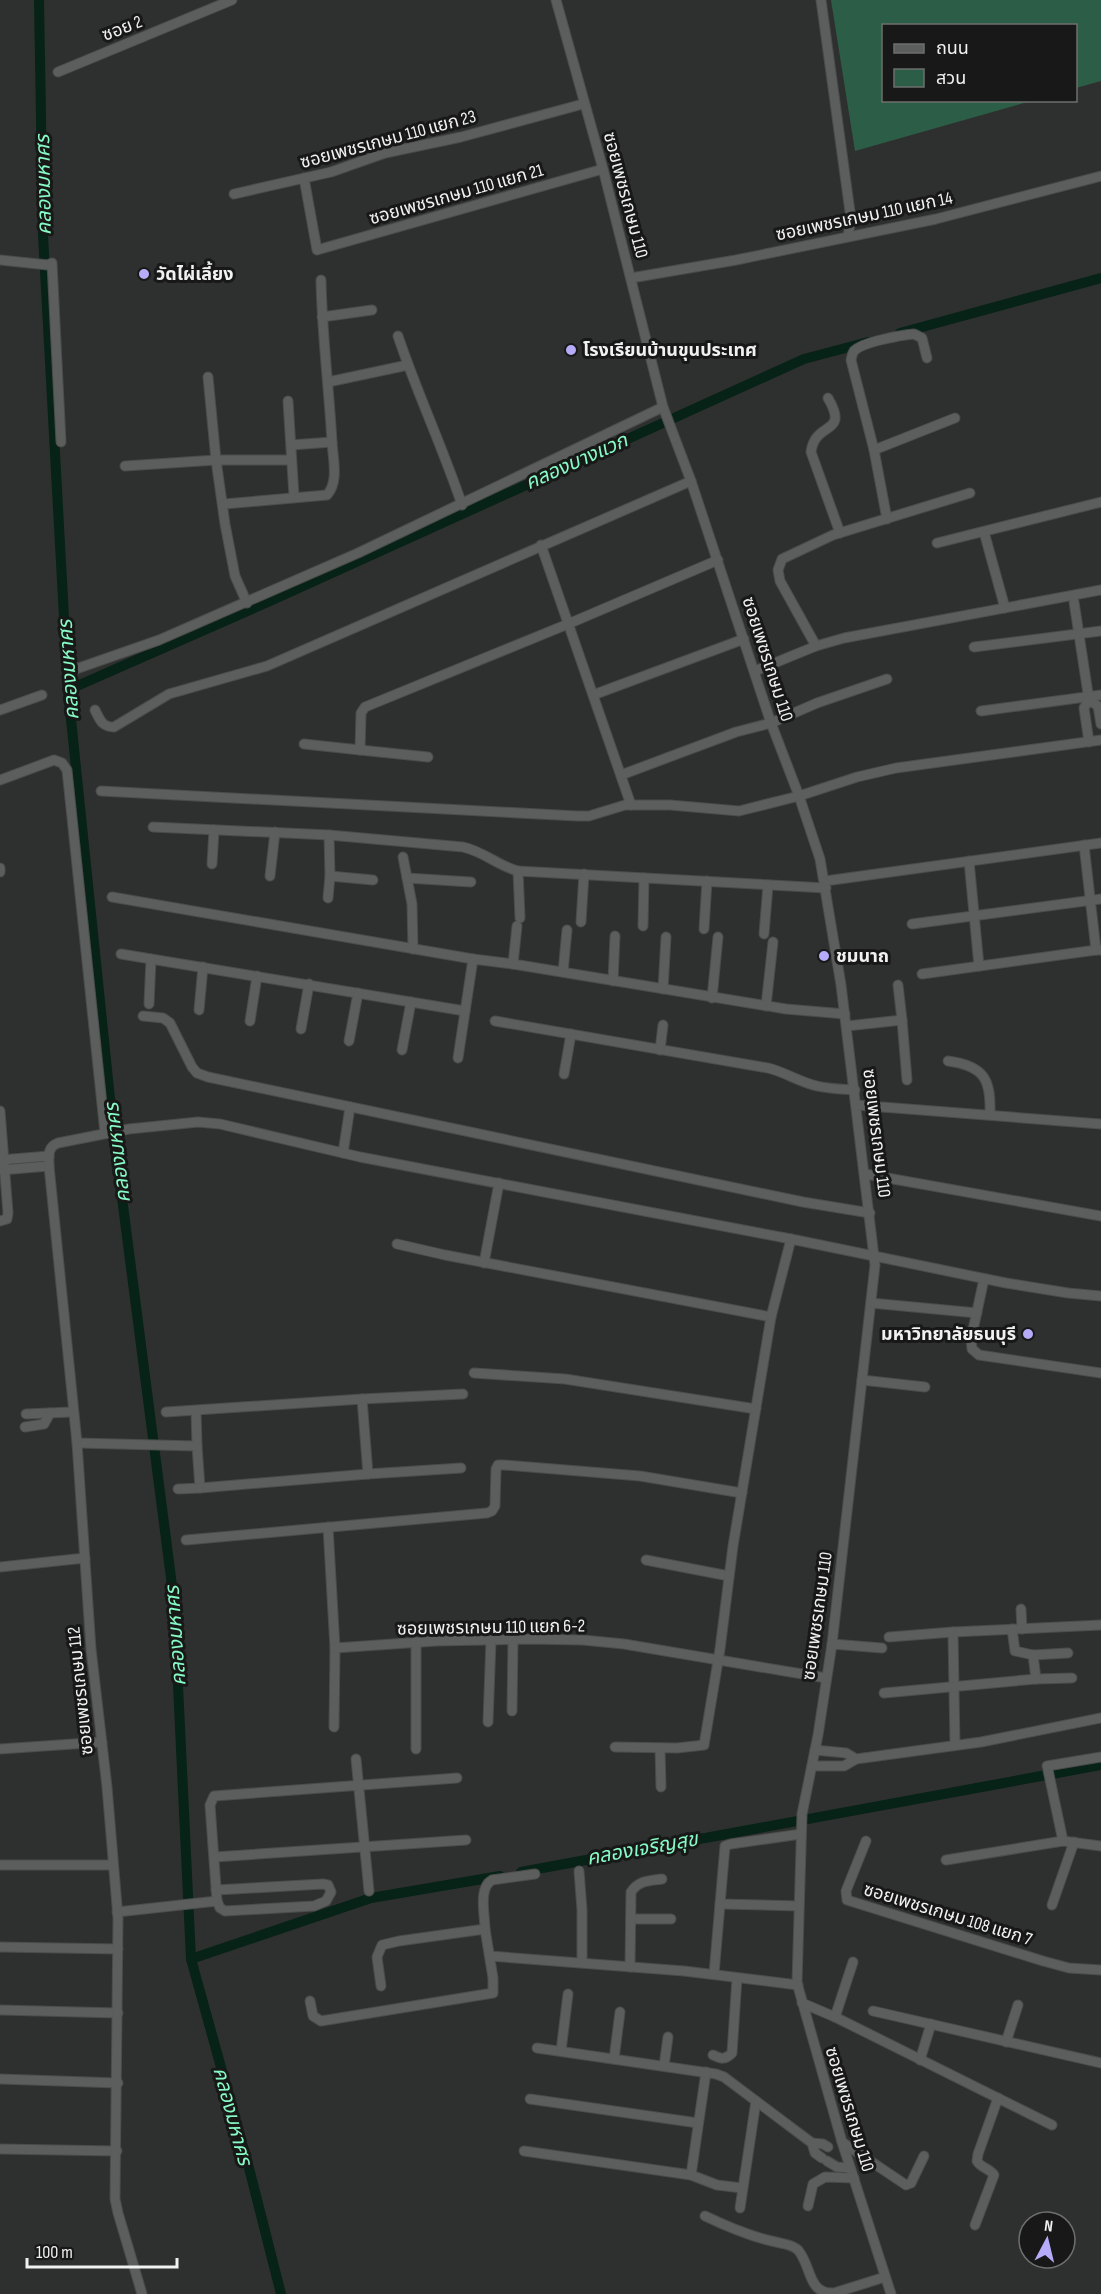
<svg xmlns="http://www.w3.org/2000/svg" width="1101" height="2294" viewBox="0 0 1101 2294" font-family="'Sofia Sans Condensed','Noto Sans Thai',sans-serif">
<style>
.green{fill:#2c5e47}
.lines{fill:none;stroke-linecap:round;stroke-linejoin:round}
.canal{stroke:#072217;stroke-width:10}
.minor-casing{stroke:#4a4c4b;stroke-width:11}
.minor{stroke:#5b5e5c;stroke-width:9}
.poi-dot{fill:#b6abf8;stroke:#171817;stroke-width:2}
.labels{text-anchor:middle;stroke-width:6;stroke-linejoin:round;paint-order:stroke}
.street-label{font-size:18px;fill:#f0f1f0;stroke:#171817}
.poi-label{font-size:18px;font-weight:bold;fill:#f0f1f0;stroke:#171817;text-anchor:start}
.water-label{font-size:20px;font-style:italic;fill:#87fbc5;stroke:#171817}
</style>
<rect width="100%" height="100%" fill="#2e302f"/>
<polygon class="green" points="831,0 1101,0 1101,81 1076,88 1076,26 884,26 884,100 1031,101 855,151"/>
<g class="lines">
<g class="canal">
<polyline points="39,0 43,235 68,690 113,1128 174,1601 191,1959 250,2172 281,2294"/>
<polyline points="900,333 1101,278"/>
<polyline points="68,690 268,602 804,359 868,342"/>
<polyline points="521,1872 1101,1765"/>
<polyline points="191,1959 371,1898 500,1876"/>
</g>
<defs>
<g id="minor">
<polyline points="556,0 603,169 663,407 691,481 771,723 799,796 820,859 841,985 875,1265 832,1644 818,1735 802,1814 797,1983 842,2142 891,2294"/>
<polyline points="821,0 851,219 848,236"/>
<polyline points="58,72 232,0"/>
<polyline points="304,178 317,250 603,169"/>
<polyline points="234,194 331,172 385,153 461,137 583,104"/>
<polyline points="0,260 48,265 52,263 61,442"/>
<polyline points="631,278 736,260 936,219 1101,176"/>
<polyline points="322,317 372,310"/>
<path d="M398,336C417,393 443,448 462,505"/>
<polyline points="208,377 216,460 225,524 235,576 247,603"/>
<polyline points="328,382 408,365"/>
<path d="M828,398C850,436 815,420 811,452L840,533"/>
<polyline points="288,401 294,496"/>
<path d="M291,445L332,442C329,388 322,335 321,280"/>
<polyline points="874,450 955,418"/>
<polyline points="125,466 216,460 291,460"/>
<path d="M224,504L327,495C339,482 333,459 332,442"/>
<path d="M887,519L874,450L851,360C852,356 852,354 854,351C862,342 902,335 914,334L922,338L927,358"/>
<polyline points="984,532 1005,608"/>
<polyline points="937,543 1101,502"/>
<polyline points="541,545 631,805"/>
<polyline points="1074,602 1089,700"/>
<polyline points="816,646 780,581 778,570 782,559 833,535 970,493"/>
<polyline points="974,647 1101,631"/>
<polyline points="73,670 159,640 358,553 663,407"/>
<polyline points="755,671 816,646 844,638 1101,590"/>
<polyline points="593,695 744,639"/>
<polyline points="0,710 42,695"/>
<path d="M95,710C100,720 102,727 114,727L169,694L267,666L691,481"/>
<polyline points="981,711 1101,695"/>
<polyline points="1089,742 1084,708 1089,700 1098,706 1101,724"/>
<polyline points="304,744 360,750 361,713 365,707 568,624 718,560"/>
<polyline points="360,750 428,757"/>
<polyline points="621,775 736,732 771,723 817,703 887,679"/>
<polyline points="0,780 54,760 62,763 67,770 105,1133"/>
<polyline points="101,791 577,816 589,816 625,805 670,805 739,811 799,796 857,777 896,768 1101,740"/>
<path d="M153,827L329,835L463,847C485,852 496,865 518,871L826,888"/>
<polyline points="1084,845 1096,950 1101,950"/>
<polyline points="403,857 412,904 413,949"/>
<polyline points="969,861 979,966"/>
<polyline points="212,864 214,830"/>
<polyline points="0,868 0,872"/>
<polyline points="518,871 520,918"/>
<polyline points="270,876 275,832"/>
<polyline points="330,876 373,880"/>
<polyline points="407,878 471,882"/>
<polyline points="825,881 1101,843"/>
<polyline points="112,897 473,959"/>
<polyline points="328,898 330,876 329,835"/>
<polyline points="581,922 584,874"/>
<polyline points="912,924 1101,899"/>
<polyline points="643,926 644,878"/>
<polyline points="704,929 707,881"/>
<polyline points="764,934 768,885"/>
<polyline points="121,954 465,1011"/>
<polyline points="513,964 517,926"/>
<polyline points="563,972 567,930"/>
<polyline points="922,974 1096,950"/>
<polyline points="613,981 615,936"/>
<polyline points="663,989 666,937"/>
<polyline points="712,998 718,937"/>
<polyline points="149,1004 151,959"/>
<polyline points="766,1006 773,942"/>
<polyline points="199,1010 203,967"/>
<polyline points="143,1016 163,1018 170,1023 192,1067 197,1073 208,1077 803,1202 870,1213"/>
<polyline points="902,1020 907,1080"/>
<polyline points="250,1021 257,976"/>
<path d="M495,1021L768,1068C785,1072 799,1082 817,1086C829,1089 842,1089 855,1090"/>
<polyline points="847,1026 902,1020 898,985"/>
<polyline points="301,1029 309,984"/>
<polyline points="349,1041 358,993"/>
<polyline points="402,1050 411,1002"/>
<polyline points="660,1050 663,1025"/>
<polyline points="458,1058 473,959 513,964 786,1009 845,1014"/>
<path d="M948,1061C985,1066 991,1080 990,1114"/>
<polyline points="564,1074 571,1034"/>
<polyline points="856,1105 1101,1124"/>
<polyline points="0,1111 8,1213 7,1219 0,1221"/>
<polyline points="343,1153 350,1107"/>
<polyline points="0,1160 49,1156"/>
<polyline points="1,1170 49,1166"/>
<polyline points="865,1174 1101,1216"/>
<polyline points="397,1244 445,1255 771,1317"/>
<polyline points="484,1263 499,1183"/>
<polyline points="984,1279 971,1339 972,1349 979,1355 1101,1373"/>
<polyline points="871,1303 977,1313"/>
<polyline points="474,1373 565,1379 756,1409"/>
<polyline points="862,1380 925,1387"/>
<polyline points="362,1399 463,1394"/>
<polyline points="196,1411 197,1446"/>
<polyline points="26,1414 72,1412"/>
<polyline points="25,1427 44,1424 50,1413"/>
<polyline points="77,1443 197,1446 200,1488 368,1474 362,1399 166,1412"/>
<polyline points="368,1474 461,1468"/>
<polyline points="178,1489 200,1488"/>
<polyline points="328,1527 335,1648 334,1727"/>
<polyline points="186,1540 487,1513 492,1511 495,1506 496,1469 498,1465 504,1465 640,1476 742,1493"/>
<polyline points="646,1560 729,1576"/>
<polyline points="0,1567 85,1558"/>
<polyline points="1021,1609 1022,1629"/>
<polyline points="953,1632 955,1745"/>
<polyline points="889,1637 953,1632 1101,1625"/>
<polyline points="832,1644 882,1648"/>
<polyline points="335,1648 436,1641 529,1639 583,1640 624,1644 826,1678"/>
<polyline points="1033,1655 1068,1653"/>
<polyline points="1036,1679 1072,1678"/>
<polyline points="884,1693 1036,1679 1033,1655 1015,1651 1012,1629"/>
<polyline points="512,1711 513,1639"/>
<polyline points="488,1722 491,1640"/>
<polyline points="615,1747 677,1748 704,1745 720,1649 733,1546 771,1317 791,1239 1006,1283 1068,1293 1101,1296"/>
<polyline points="660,1748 661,1787"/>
<polyline points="0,1749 102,1742"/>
<polyline points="416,1749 416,1642"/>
<polyline points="356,1759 369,1891"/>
<polyline points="856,1759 981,1742 1101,1718"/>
<polyline points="812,1766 844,1766 856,1759 846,1753 815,1750"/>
<polyline points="1047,1766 1101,1757"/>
<polyline points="1048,1770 1063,1841"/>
<polyline points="866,1841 846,1891 847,1900 1043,1961 1069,1968 1101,1970"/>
<polyline points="215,1857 466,1840"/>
<polyline points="946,1860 1063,1841 1101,1846"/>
<polyline points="0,1865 113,1865"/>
<polyline points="579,1871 582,1910 582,1962"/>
<polyline points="217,1901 210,1805 214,1796 457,1778"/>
<polyline points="720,1904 799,1906"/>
<polyline points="1052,1905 1074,1842"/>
<polyline points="117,1912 217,1901 220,1908 225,1911 314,1906 326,1901 331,1892 328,1885 323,1884 216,1890"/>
<polyline points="631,1919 671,1919"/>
<path d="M485,1929C485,1915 478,1888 492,1880L535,1874"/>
<polyline points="0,1947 118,1949"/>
<polyline points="490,1956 684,1971 798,1985"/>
<path d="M630,1967L631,1892C639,1880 649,1881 662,1879"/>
<polyline points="714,1974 725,1846 731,1844 801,1834"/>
<polyline points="310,2001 313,2016 321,2021 493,1993 493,1978 485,1929 399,1941 382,1945 377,1957 381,1986"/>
<polyline points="802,2003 835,2017 1052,2125"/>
<polyline points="0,2010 118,2013"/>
<polyline points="873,2011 1101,2063"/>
<polyline points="835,2017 853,1962"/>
<polyline points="1006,2042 1018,2005"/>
<polyline points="537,2048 716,2074 724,2077 812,2143 823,2144 828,2147"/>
<polyline points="561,2051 568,1994"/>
<path d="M713,2055C721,2059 725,2060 732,2053L737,1978"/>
<polyline points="614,2059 620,2012"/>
<polyline points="920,2060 931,2024"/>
<polyline points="664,2066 668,2037"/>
<polyline points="0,2079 118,2083"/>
<polyline points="530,2099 698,2123"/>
<polyline points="842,2142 906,2185 911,2183 924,2156"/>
<polyline points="812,2143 815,2153 822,2158"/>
<polyline points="0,2149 117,2151"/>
<polyline points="524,2151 691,2175 717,2185 742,2188"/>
<polyline points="827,2161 837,2167 850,2168"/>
<polyline points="691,2175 706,2072"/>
<polyline points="808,2206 813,2184 825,2177 854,2178"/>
<polyline points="740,2208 756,2101"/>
<path d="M705,2216C728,2227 751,2237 776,2242C783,2244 792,2244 798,2250C812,2266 807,2294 834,2293L885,2277"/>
<path d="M975,2225L994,2175C989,2168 981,2168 977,2161L978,2154L998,2098"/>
<path d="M142,2294L118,2213L115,2199L118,1918L107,1787L91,1649L77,1443L49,1166C49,1156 47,1147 58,1143L129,1129L198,1122L220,1124L360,1157L791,1239"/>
</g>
</defs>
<use href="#minor" class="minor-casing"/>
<use href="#minor" class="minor"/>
</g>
<g class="poi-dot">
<circle cx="144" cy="274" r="6"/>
<circle cx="571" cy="350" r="6"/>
<circle cx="824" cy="956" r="6"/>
<circle cx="1028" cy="1334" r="6"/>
</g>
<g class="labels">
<g class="street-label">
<text transform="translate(122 28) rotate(-21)" y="6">ซอย 2</text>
<text transform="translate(388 139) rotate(-15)" y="6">ซอยเพชรเกษม 110 แยก 23</text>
<text transform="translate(456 194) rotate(-16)" y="6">ซอยเพชรเกษม 110 แยก 21</text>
<text transform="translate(626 195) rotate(75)" y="6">ซอยเพชรเกษม 110</text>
<text transform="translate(864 216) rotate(-12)" y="6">ซอยเพชรเกษม 110 แยก 14</text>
<text transform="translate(768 659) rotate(72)" y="6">ซอยเพชรเกษม 110</text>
<text transform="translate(877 1133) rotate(83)" y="6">ซอยเพชรเกษม 110</text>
<text transform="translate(817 1616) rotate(-82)" y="6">ซอยเพชรเกษม 110</text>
<text transform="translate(491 1627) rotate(-1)" y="6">ซอยเพชรเกษม 110 แยก 6-2</text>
<text transform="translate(80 1691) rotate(-96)" y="6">ซอยเพชรเกษม 112</text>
<text transform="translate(948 1914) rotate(17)" y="6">ซอยเพชรเกษม 108 แยก 7</text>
<text transform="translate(850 2109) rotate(73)" y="6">ซอยเพชรเกษม 110</text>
</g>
<g class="poi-label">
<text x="156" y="280">วัดไผ่เลี้ยง</text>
<text x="583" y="356">โรงเรียนบ้านขุนประเทศ</text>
<text x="836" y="962">ชมนาถ</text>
<text x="1016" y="1340" text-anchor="end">มหาวิทยาลัยธนบุรี</text>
</g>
<g class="water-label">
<text transform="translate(43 185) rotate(-91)" y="7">คลองมหาศร</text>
<text transform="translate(576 461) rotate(-24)" y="7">คลองบางแวก</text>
<text transform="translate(68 670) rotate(-94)" y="7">คลองมหาศร</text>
<text transform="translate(117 1153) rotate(-97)" y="7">คลองมหาศร</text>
<text transform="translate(175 1636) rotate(-94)" y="7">คลองมหาศร</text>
<text transform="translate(642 1848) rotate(-10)" y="7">คลองเจริญสุข</text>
<text transform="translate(233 2116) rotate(75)" y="7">คลองมหาศร</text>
</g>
</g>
<rect x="882" y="24" width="195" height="78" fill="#171817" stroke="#6e6f6e" stroke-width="1.5"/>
<rect x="894" y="44" width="30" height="9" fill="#5b5e5c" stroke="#6e6f6e" stroke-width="1.5"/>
<text x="936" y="54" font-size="18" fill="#f0f1f0">ถนน</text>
<rect x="894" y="69" width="30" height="18" fill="#2c5e47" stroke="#6e6f6e" stroke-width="1.5"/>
<text x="936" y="84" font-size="18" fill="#f0f1f0">สวน</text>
<g transform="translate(1047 2240) rotate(7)"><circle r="28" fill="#171817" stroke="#6e6f6e" stroke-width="1.5"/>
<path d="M0-4.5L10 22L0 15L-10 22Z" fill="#b6abf8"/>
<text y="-9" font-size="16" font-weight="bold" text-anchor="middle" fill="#f0f1f0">N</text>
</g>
<path d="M27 2258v9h150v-9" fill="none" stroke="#f0f1f0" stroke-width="3"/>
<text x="36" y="2258" font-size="18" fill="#f0f1f0" stroke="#171817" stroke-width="4.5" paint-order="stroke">100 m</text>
</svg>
